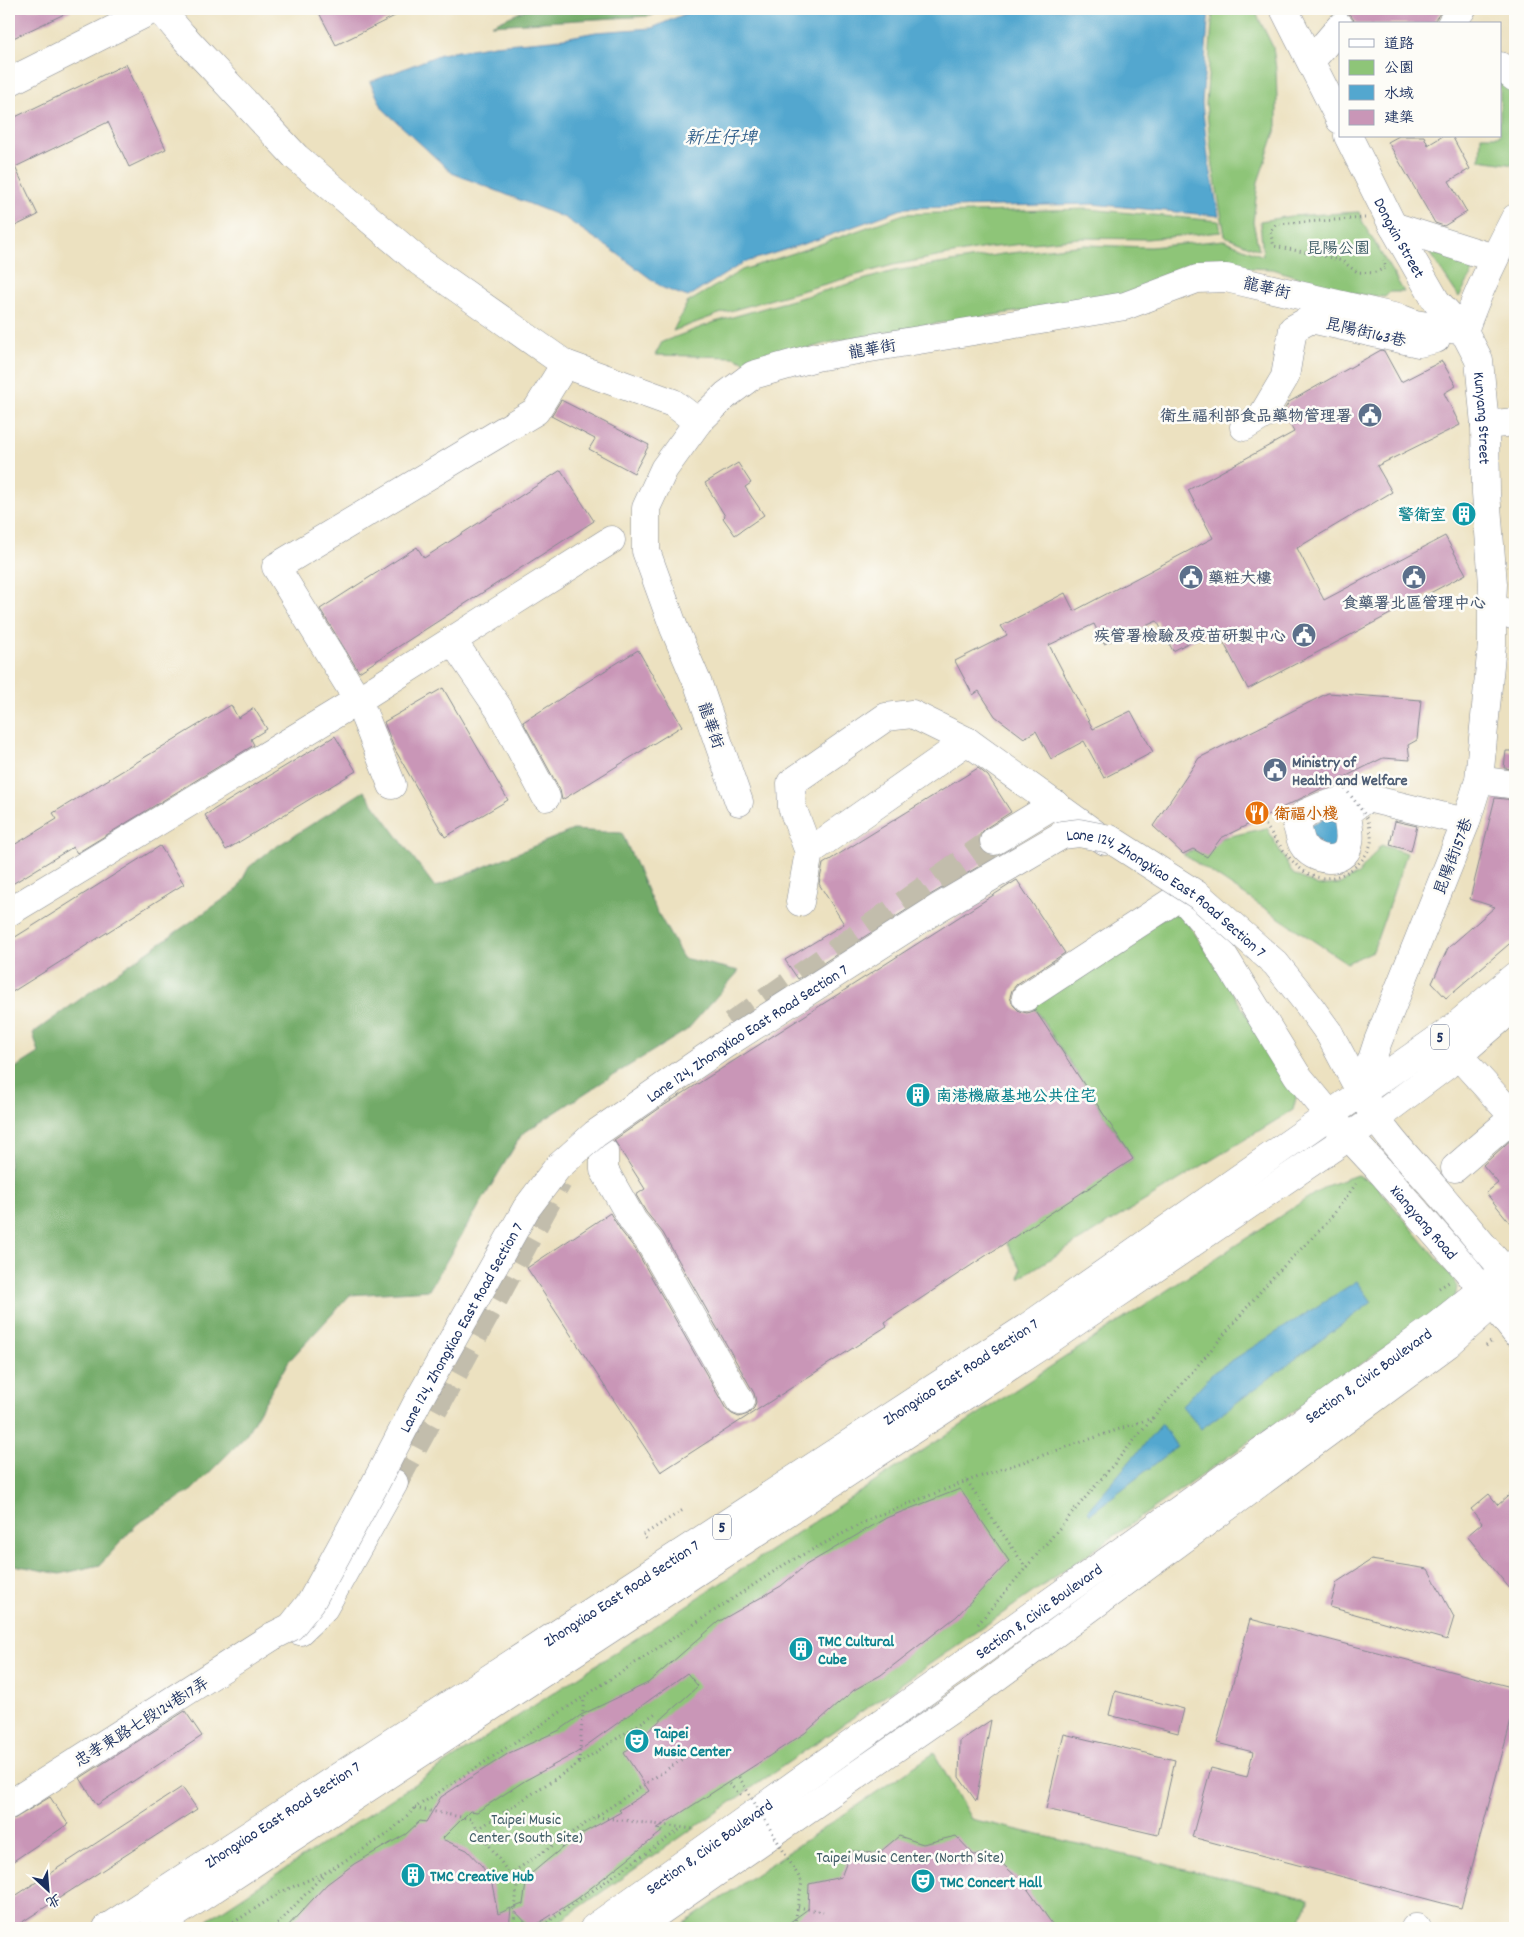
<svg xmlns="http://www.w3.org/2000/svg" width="1524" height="1937" viewBox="0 0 1524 1937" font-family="Dekko,'LXGW WenKai TC',sans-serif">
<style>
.green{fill:#8ec578;stroke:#547a6b}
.forest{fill:#72aa68;stroke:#466c63}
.water{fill:#53a7cf;stroke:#376b96}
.building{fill:#c996b7}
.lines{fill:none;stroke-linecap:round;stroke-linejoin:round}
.minor-tunnel{stroke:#c2bdac;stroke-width:28;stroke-dasharray:28 14;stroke-linecap:butt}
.minor-casing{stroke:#84888f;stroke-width:29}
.major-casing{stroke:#84888f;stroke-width:29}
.path{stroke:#84888f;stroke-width:3;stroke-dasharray:1 4;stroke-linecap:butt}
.minor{stroke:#fff;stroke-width:28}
.major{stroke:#fff;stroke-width:28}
.minor-bridge-casing{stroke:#84888f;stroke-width:29;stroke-linecap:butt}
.path-bridge{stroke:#84888f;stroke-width:3;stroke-dasharray:1 4;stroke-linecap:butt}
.minor-bridge{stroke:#fff;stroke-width:28}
.labels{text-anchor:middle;stroke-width:5;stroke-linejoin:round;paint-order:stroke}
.shield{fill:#fdfcf7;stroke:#5f6c8c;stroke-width:1}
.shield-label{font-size:15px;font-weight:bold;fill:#1b2f5e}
.street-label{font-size:16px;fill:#1b2f5e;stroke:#fdfcf7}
.park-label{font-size:16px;fill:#3e5c66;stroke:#fdfcf7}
.service-label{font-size:16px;font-weight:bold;fill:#4e5e75;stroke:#fdfcf7;text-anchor:end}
.culture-label{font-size:16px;font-weight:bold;fill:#0d838f;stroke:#fdfcf7;text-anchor:start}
.food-label{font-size:16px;font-weight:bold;fill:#c56008;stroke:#fdfcf7;text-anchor:start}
.water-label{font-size:18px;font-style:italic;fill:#315f8b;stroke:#fdfcf7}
</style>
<rect width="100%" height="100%" fill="#fdfcf7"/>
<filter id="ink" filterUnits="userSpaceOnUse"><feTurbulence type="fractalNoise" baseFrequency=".02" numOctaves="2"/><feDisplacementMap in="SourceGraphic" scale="10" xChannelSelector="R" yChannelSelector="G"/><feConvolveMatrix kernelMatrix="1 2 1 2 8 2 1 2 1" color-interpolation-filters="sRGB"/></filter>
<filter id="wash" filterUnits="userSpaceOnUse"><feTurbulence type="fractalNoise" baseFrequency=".0096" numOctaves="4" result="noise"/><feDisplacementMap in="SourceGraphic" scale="20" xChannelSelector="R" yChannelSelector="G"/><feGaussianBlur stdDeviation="1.12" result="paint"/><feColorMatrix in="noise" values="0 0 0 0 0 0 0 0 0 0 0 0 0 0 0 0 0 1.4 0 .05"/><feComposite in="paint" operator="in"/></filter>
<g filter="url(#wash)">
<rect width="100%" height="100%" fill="#ece1c0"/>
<g class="green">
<polygon points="1213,9 1254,9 1273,47 1276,69 1277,99 1277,126 1258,182 1253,222 1259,250 1225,236 1213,167 1206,104"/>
<polygon points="1500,77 1515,82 1515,165 1480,160 1481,136 1500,136"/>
<polygon points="1087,209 1219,221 1221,232 1147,239 1080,238 986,248 893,265 719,314 673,331 687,303 742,270 812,247 904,214"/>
<polygon points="1359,212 1363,223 1404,292 1390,292 1385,297 1356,294 1325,286 1273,269 1225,267 1117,297 926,325 836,341 750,364 734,357 655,355 662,342 715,322 894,271 1002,254 1085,245 1150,247 1224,240 1263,256 1260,221 1291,216"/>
<polygon points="1430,254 1481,258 1459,297"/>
<polygon points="1267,828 1293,874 1318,886 1340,884 1358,874 1381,845 1407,853 1373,951 1347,963 1183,854 1221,838"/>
<polygon points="1180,910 1297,1094 1293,1110 1019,1278 1021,1269 1004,1239 1133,1159 1022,989"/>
<polygon points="1357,1175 1374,1183 1453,1278 1457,1287 1455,1299 550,1928 195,1928 1326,1186"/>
<polygon points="934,1753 971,1819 1309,1898 1298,1928 677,1928"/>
</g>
<g class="forest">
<polygon points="527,9 665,9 651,16 491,25"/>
<polygon points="364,791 435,887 573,830 622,833 652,902 683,958 739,971 687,1030 604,1081 522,1134 429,1290 350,1295 288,1362 244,1438 192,1490 137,1524 100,1565 60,1574 9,1564 9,1072 39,1053 33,1033 118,972 237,890 249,867 271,850"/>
</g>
<g class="water">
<polygon points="696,9 1209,9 1202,103 1208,157 1219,216 1092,204 905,208 819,239 743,263 688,297 663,288 615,252 565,218 452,173 383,109 370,82 441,54 494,45 553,40 596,32 652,28"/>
<polygon points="1326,818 1337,822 1343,837 1327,853 1308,830 1311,825"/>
<polygon points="1357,1281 1372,1302 1201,1429 1182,1406 1214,1372"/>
<polygon points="1162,1424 1177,1447 1090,1514 1088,1510"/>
</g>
<g id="blocks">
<g class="building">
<polygon points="9,9 75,9 9,40"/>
<polygon points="317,9 409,9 336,45"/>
<polygon points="1340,9 1443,9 1432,24 1357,24 1350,15"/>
<polygon points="126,64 166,149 129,167 108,122 15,167 38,215 9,229 9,120"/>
<polygon points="1399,136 1424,136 1428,145 1443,136 1452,136 1470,169 1449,181 1467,212 1444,226 1435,223 1388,142"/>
<polygon points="1381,350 1384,351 1401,382 1442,361 1456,386 1444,393 1460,425 1377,466 1392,492 1297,548 1324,600 1445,536 1466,574 1248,689 1216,628 1173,651 1157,621 1104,644 1094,624 1049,645 1093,729 1131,711 1153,752 1104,778 1084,741 1051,759 1036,731 1024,738 995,716 979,691 973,695 955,661 1007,635 1001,626 1065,593 1074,611 1213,538 1188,490 1294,432 1283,412 1289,402"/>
<polygon points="561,400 649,445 634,473 589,449 595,439 551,416"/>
<polygon points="738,463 751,483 745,487 764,515 735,535 723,518 725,516 705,483"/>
<polygon points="561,470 594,521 359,672 320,609 417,547 424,558"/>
<polygon points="1471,505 1472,521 1457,523 1455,507"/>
<polygon points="638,650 682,726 562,800 560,790 523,722"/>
<polygon points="443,688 508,800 445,837 394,748 384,722"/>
<polygon points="1328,693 1421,700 1417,740 1408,745 1410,760 1383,758 1221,838 1207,857 1193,849 1183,854 1153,826 1199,758"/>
<polygon points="231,705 238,718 254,708 267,729 251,739 254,745 77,853 73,847 9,886 9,848 57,819 53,813"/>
<polygon points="335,736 356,771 226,850 205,815"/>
<polygon points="1506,751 1515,751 1515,769 1504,768"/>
<polygon points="978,768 988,776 1011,812 986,828 980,834 978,842 981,849 987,855 995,857 930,895 798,979 785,960 844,924 819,884 823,864"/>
<polygon points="1495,798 1515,800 1515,939 1446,998 1432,983 1448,948 1495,907 1470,899"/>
<polygon points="1395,821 1417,826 1411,851 1390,845"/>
<polygon points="160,846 184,884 9,994 9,941"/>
<polygon points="1017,880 1065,953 1017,984 1012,990 1010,997 1013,1005 1019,1011 1027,1013 1035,1010 1133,1159 885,1322 887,1326 661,1472 527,1268 610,1213 621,1231 636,1250 726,1409 732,1414 739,1417 748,1414 754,1408 756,1402 754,1393 663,1233 646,1212 636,1195 645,1189 614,1140 660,1108"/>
<polygon points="1515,1136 1515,1229 1486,1193 1498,1183 1483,1165"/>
<polygon points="960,1489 1009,1561 957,1616 881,1675 854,1690 805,1733 656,1829 664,1830 577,1899 531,1928 512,1908 523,1904 527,1877 574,1838 621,1812 619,1810 649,1791 624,1753 698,1686 687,1673 576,1753 526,1780 477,1812 470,1811 442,1839 467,1850 482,1866 492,1884 498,1914 511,1908 509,1928 286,1928 327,1884 354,1864 406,1834 420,1821 426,1822 441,1797 509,1753 560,1730 581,1715 648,1683 718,1622 781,1586 806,1565 886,1518"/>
<polygon points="1515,1490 1515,1595 1467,1536 1482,1523 1471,1509 1489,1494 1498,1505"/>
<polygon points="1371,1560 1428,1569 1454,1617 1447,1640 1330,1607 1337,1582"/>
<polygon points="1250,1619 1515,1688 1515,1706 1461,1908 1192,1837 1211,1768 1247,1777 1253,1752 1217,1743"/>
<polygon points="1115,1691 1184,1709 1178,1733 1109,1715"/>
<polygon points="185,1711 202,1736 97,1805 80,1778"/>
<polygon points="991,1720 976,1801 959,1777 960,1741"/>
<polygon points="1064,1734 1175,1760 1158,1835 1046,1809"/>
<polygon points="182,1787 197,1809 13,1928 9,1928 9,1900"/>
<polygon points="50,1797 68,1824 9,1864 9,1822"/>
<polygon points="899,1836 923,1844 956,1836 974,1855 991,1853 1024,1884 1055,1928 782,1928 808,1909 809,1884 841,1877 851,1851 880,1852"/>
</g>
</g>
</g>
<g filter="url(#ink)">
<use href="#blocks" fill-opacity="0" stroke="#84888f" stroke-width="1"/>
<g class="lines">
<g class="minor-tunnel">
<polyline points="732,1026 994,841"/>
<polyline points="394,1483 558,1181"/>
</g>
<defs>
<g id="minor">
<polyline points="160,9 182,35 296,157 420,262 565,364 673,403 698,422"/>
<polyline points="1284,9 1340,120"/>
<polyline points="1451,24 1462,9"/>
<polyline points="1311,61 1340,27"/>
<polyline points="1500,66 1515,78"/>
<polyline points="9,82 154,9"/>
<path id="s1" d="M1348,136L1393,226L1436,301L1464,331L1479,360L1485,425L1486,493L1493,584L1492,607L1515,616"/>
<polyline points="1393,226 1494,258"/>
<path d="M1464,331C1478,291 1496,255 1515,218"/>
<polyline points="1485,425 1515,422"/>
<polyline points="1244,427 1262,416 1285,377 1293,329 1311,319 1419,343 1436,339"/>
<polyline points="452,640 499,709 546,797"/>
<polyline points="1479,780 1515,785"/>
<polyline points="392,785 358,700 611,540"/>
<path d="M1367,798L1346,812C1348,822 1351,834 1349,843C1345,867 1312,861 1303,845C1300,840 1299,832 1297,826L1304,814L1322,806L1340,801L1367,798L1466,822"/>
<polyline points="739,802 698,684 674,628 646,551 646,508 664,469 698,422 726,395 753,375 816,357 1125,306 1197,279 1226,278 1402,319 1415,324 1464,331"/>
<polyline points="994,841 1055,804"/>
<polyline points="809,852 967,741"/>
<polyline points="800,902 809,852 792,807 791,783 886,717 912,714 967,741 1105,841"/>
<polyline points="9,912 358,700 276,567 536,411 565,364"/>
<polyline points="1026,997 1179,897 1186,902 1203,922 1297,1075 1330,1115"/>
<polyline points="1329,1033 1361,1093"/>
<polyline points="1458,1055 1514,1117"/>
<polyline points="1361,1093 1378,1041 1466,822 1479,780 1492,644 1492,607"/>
<polyline points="604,1152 604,1170 633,1221 649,1241 740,1401"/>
<polyline points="1455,1168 1515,1116"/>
<polyline points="297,1630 300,1631 324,1608 394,1483"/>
<polyline points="9,1805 273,1636"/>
<path id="s2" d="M594,1928L1435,1327L1515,1263"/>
<polyline points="636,1928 972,1695 1448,1344 1505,1293"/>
<polyline points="1415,1928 1417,1928"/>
</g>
<g id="major">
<path d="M1367,1103C1383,1133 1408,1158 1431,1184C1459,1217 1487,1250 1515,1283"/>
<path id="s3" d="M1335,1122L1377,1167L1466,1269L1515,1332"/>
<path id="s4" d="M107,1928L1026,1328L1452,1029L1515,976"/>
<polyline points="154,1928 1039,1347 1375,1119 1447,1065 1515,1006"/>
</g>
</defs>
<use href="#minor" class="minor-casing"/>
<use href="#major" class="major-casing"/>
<g class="path">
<polyline points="1365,218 1276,224 1270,232 1274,246 1328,257 1342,261 1357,272 1373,273 1386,268 1384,260"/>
<polyline points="1439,1288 1449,1282"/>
<polyline points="1486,1346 1493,1340"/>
<polyline points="967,1481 1026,1568"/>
<polyline points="646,1539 643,1535 683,1510"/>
<polyline points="978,1624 1272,1278 1327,1223 1356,1184"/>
<polyline points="579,1762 584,1697"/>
<polyline points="729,1784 741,1795"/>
<polyline points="415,1808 471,1819 517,1885 514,1928"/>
<polyline points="597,1817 694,1829"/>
<polyline points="478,1829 656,1713"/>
<polyline points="510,1874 687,1756"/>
<polyline points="798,1907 823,1912"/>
<polyline points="225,1928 281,1892 322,1874"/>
<polyline points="274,1928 325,1873 388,1834 415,1808 787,1563 874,1517 967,1481 1155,1417"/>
<polyline points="539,1928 682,1828"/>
</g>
<use href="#minor" class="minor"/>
<use href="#major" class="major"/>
<defs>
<g id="minor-bridge">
<path id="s5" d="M273,1636L291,1627L311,1602L373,1488L417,1403L526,1209L557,1168L595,1134L724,1045L938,908L1062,835L1079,833L1110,839L1199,896L1276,964L1308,1004L1329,1033"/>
</g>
</defs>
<use href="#minor-bridge" class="minor-bridge-casing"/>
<g class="path-bridge">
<path d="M1260,817C1272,834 1291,866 1310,875C1334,885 1364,868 1371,843C1372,838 1370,829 1369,824C1367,814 1345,789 1338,780"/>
<polyline points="739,1777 802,1882 794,1928"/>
</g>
<use href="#minor-bridge" class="minor-bridge"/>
</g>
</g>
<defs>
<symbol id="civic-disc" viewBox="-11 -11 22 22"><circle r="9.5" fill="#5c6f8a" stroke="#fdfcf7"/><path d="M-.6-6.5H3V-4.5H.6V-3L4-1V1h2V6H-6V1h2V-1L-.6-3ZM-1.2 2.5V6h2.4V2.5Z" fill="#fff"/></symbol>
<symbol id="building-disc" viewBox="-11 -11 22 22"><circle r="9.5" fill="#0f9aa8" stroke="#fdfcf7"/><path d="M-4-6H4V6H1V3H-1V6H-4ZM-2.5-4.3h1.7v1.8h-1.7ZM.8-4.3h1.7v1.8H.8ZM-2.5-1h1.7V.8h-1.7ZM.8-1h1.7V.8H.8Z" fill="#fff"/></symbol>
<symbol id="restaurant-disc" viewBox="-11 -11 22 22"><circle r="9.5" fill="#e8710a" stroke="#fdfcf7"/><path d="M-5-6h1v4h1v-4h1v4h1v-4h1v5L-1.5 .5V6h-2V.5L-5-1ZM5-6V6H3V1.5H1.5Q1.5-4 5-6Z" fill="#fff"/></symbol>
<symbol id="theatre-disc" viewBox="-11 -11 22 22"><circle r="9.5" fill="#0f9aa8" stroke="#fdfcf7"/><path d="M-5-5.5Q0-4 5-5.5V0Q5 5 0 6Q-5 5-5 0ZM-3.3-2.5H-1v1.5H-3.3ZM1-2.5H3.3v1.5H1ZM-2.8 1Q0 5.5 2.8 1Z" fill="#fff"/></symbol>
</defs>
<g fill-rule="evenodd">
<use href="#civic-disc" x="1356" y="401" width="28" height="28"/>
<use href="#building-disc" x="1450" y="500" width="28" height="28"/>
<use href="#civic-disc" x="1177" y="563" width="28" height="28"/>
<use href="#civic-disc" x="1400" y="563" width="28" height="28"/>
<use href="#civic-disc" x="1290" y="621" width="28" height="28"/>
<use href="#civic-disc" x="1261" y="756" width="28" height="28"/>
<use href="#restaurant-disc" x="1243" y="799" width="28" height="28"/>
<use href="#building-disc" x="904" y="1081" width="28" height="28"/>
<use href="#building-disc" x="787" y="1635" width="28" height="28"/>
<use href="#theatre-disc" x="623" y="1727" width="28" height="28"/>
<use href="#building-disc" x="399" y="1861" width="28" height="28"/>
<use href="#theatre-disc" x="909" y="1867" width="28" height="28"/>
</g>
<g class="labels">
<g class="shield">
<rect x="1431" y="1024.5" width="18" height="25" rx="4"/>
<rect x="713" y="1514.5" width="18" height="25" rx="4"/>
</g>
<g class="shield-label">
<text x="1440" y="1042">5</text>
<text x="722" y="1532">5</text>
</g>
<g class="street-label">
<text dy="6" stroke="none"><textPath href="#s1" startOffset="114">Dongxin Street</textPath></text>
<text transform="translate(1267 287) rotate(13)" y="6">龍華街</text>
<text transform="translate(1366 331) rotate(13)" y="6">昆陽街163巷</text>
<text transform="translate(872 348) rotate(-10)" y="6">龍華街</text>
<text dy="6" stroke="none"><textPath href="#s1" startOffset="319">Kunyang Street</textPath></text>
<text transform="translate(712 725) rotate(71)" y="6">龍華街</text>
<text transform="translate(1452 856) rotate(-69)" y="6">昆陽街157巷</text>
<text dy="6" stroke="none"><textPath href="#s5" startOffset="1280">Lane 124, ZhongXiao East Road Section 7</textPath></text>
<text dy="6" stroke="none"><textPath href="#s5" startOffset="785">Lane 124, ZhongXiao East Road Section 7</textPath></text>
<text dy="6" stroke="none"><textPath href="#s3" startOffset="134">Xiangyang Road</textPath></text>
<text dy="6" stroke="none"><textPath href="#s5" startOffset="365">Lane 124, ZhongXiao East Road Section 7</textPath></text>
<text dy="6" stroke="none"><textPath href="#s4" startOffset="1019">Zhongxiao East Road Section 7</textPath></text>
<text dy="6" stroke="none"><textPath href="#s2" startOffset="951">Section 8, Civic Boulevard</textPath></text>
<text dy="6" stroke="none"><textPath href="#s4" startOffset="614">Zhongxiao East Road Section 7</textPath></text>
<text dy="6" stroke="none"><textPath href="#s2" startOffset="546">Section 8, Civic Boulevard</textPath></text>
<text transform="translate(141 1721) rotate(-32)" y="6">忠孝東路七段124巷17弄</text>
<text dy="6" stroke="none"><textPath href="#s4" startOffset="209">Zhongxiao East Road Section 7</textPath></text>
<text dy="6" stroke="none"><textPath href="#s2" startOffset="141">Section 8, Civic Boulevard</textPath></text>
</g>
<g class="park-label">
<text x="1338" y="253">昆陽公園</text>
<text x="526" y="1824">Taipei Music<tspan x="526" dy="18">Center (South Site)</tspan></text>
<text x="910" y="1862">Taipei Music Center (North Site)</text>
</g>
<g class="service-label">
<text x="1352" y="421">衛生福利部食品藥物管理署</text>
<text x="1208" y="583" text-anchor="start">藥粧大樓</text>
<text x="1414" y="608" text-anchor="middle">食藥署北區管理中心</text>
<text x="1286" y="641">疾管署檢驗及疫苗研製中心</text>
<text x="1292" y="767" text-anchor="start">Ministry of<tspan x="1292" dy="18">Health and Welfare</tspan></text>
</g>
<g class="culture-label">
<text x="1446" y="520" text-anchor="end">警衛室</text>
<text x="936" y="1101">南港機廠基地公共住宅</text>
<text x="818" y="1646">TMC Cultural<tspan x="818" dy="18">Cube</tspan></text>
<text x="654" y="1738">Taipei<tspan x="654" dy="18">Music Center</tspan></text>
<text x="430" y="1881">TMC Creative Hub</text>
<text x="940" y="1887">TMC Concert Hall</text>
</g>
<g class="food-label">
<text x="1274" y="819">衛福小棧</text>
</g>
<g class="water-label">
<text x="721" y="143">新庄仔埤</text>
</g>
</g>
<rect width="1524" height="1937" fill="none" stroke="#fdfcf7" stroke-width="30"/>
<rect x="1339" y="22" width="162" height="115" fill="#fdfcf7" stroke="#a3aaba"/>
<rect x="1349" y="39" width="25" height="8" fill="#ffffff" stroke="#a3aaba"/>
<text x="1384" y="48" font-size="15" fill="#1b2f5e">道路</text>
<rect x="1349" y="60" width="25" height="15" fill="#8ec578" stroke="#a3aaba"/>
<text x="1384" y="72" font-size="15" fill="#1b2f5e">公園</text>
<rect x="1349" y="85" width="25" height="15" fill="#53a7cf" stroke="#a3aaba"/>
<text x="1384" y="98" font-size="15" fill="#1b2f5e">水域</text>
<rect x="1349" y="110" width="25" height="15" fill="#c996b7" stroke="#a3aaba"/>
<text x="1384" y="122" font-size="15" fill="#1b2f5e">建築</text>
<g transform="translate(48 1890) rotate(154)" stroke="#fdfcf7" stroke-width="4" paint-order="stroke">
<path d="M0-4L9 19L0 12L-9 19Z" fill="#1b2f5e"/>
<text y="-8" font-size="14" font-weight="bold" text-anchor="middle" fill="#1b2f5e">北</text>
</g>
</svg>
